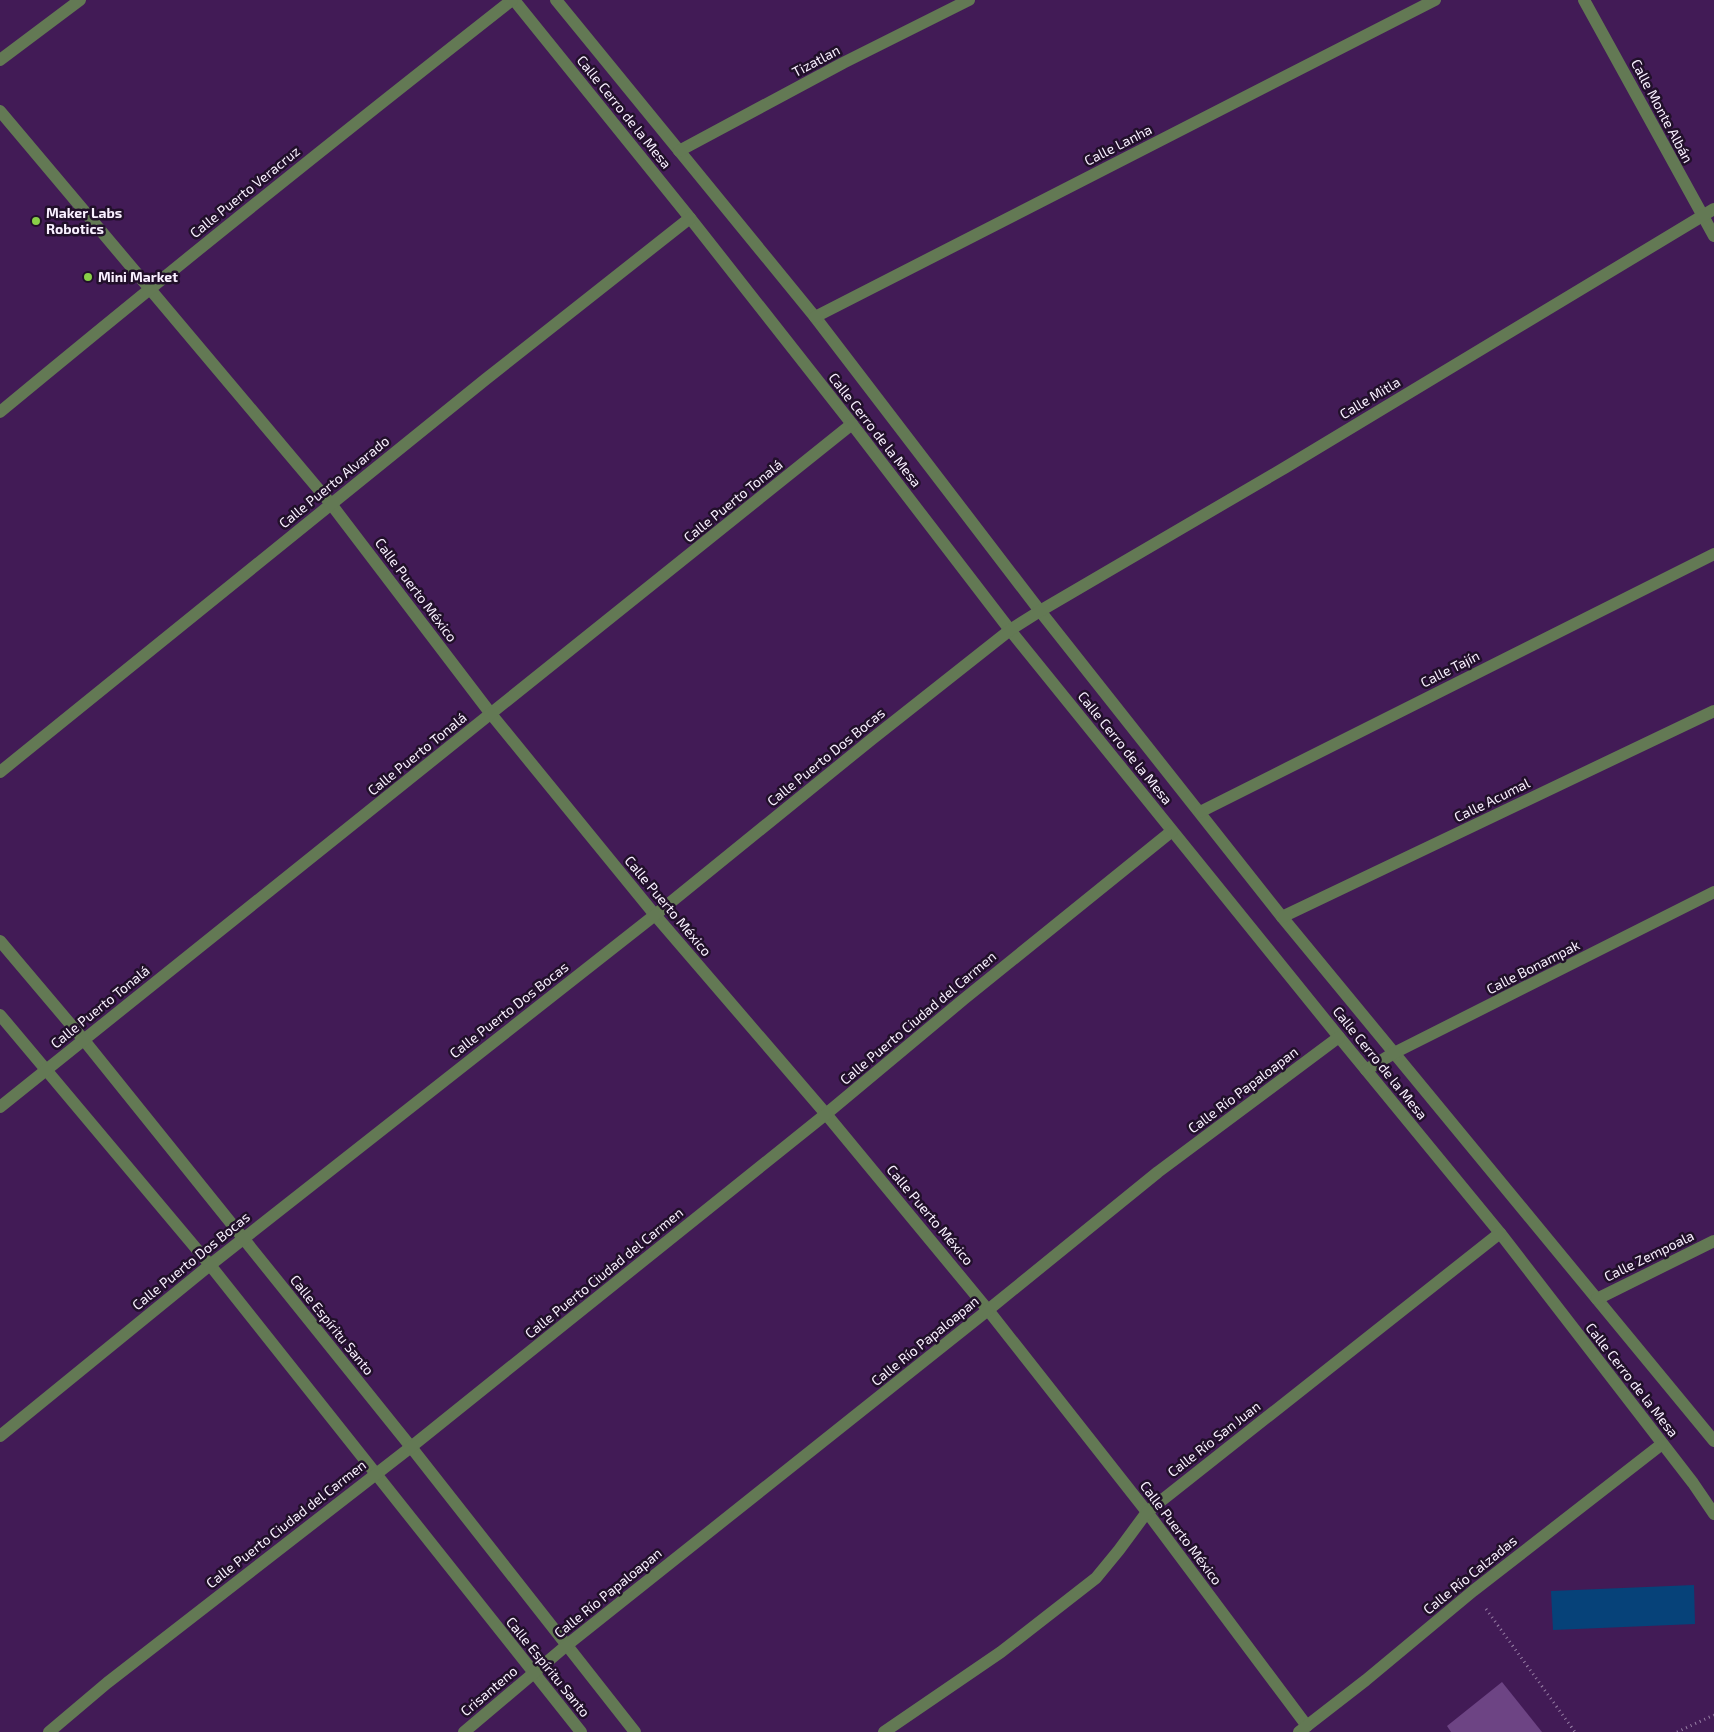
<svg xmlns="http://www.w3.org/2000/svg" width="1714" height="1732" viewBox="0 0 1714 1732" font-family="'Exo 2',sans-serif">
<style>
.green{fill:#6d4484}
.building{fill:#064279}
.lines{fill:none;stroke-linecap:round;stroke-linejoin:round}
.path{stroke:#9980a6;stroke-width:3;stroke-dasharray:1 4;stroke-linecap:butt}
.street{stroke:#637954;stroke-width:12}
.poi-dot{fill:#89cf48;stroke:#21102a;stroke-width:2}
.labels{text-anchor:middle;stroke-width:5;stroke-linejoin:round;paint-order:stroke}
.street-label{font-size:14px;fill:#f9f0ff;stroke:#21102a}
.poi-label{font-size:14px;font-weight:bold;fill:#f9f0ff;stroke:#21102a;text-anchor:start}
</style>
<rect width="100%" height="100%" fill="#421b56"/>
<polygon class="green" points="1502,1682 1542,1732 1451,1732 1447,1726"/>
<polygon class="building" points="1694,1585 1695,1624 1553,1630 1551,1591"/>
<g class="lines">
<g class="path">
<polyline points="1486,1609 1575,1732"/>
<polyline points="1677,1732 1714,1715"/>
</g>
<g class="street">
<polyline points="514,0 690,218 852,424 1010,630 1339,1037 1500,1233 1693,1483 1714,1514"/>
<polyline points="556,0 815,317 1040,611 1282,917 1714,1441"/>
<polyline points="1584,0 1714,236"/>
<polyline points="0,60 80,0"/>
<polyline points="0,111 331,504 491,714 655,915 826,1114 988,1310 1147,1512 1307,1726"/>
<polyline points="679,151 843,63 969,0"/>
<polyline points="815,317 1435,0"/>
<path d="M0,412C169,272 340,135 512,0"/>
<polyline points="0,772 486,379 690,218"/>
<polyline points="1200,812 1714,554"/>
<polyline points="1282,917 1714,711"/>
<polyline points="0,941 83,1039 411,1447 635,1732"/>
<polyline points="0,1015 210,1265 581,1732"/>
<polyline points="1366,1070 1394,1053 1714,892"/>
<polyline points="0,1107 852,424"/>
<polyline points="1597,1299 1714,1241"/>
<polyline points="0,1436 210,1265 655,915 872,739 1010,630 1040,611 1286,467 1714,209"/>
<polyline points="49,1732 107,1683 411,1447 826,1114 964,999 1172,831"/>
<polyline points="464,1732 567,1645 988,1310 1158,1172 1339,1037"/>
<polyline points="884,1732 1001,1652 1096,1578 1119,1550 1147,1512 1500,1233"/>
<polyline points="1299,1732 1366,1680 1473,1591 1662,1444"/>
</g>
</g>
<g class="poi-dot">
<circle cx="36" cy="221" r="5"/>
<circle cx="88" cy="277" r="5"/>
</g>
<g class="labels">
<g class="street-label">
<text transform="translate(816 61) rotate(-28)" y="5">Tizatlan</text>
<text transform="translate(1662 111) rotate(62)" y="5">Calle Monte Albán</text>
<text transform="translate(624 112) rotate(51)" y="5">Calle Cerro de la Mesa</text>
<text transform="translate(1118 145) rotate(-27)" y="5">Calle Lanha</text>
<text transform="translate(245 192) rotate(-39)" y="5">Calle Puerto Veracruz</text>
<text transform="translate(1370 398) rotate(-31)" y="5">Calle Mitla</text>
<text transform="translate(875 430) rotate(52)" y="5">Calle Cerro de la Mesa</text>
<text transform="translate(334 482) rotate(-39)" y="5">Calle Puerto Alvarado</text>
<text transform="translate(733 501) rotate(-39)" y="5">Calle Puerto Tonalá</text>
<text transform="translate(416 590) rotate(53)" y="5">Calle Puerto México</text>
<text transform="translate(1450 669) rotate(-27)" y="5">Calle Tajín</text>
<text transform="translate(1125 748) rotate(51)" y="5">Calle Cerro de la Mesa</text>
<text transform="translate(417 754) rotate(-39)" y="5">Calle Puerto Tonalá</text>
<text transform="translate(826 757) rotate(-39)" y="5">Calle Puerto Dos Bocas</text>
<text transform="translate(1492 800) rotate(-26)" y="5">Calle Acumal</text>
<text transform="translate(668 906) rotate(50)" y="5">Calle Puerto México</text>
<text transform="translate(1533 967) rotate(-27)" y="5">Calle Bonampak</text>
<text transform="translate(100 1007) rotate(-39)" y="5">Calle Puerto Tonalá</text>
<text transform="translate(509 1010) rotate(-38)" y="5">Calle Puerto Dos Bocas</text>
<text transform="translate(918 1018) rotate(-40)" y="5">Calle Puerto Ciudad del Carmen</text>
<text transform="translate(1380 1063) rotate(51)" y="5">Calle Cerro de la Mesa</text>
<text transform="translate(1243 1090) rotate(-37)" y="5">Calle Río Papaloapan</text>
<text transform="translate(930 1215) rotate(50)" y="5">Calle Puerto México</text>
<text transform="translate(1649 1256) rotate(-26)" y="5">Calle Zempoala</text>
<text transform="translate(191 1261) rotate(-39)" y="5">Calle Puerto Dos Bocas</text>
<text transform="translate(604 1273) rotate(-39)" y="5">Calle Puerto Ciudad del Carmen</text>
<text transform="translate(332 1325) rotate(51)" y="5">Calle Espíritu Santo</text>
<text transform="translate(925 1341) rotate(-39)" y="5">Calle Río Papaloapan</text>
<text transform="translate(1632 1380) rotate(52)" y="5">Calle Cerro de la Mesa</text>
<text transform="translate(1214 1439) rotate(-38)" y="5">Calle Río San Juan</text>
<text transform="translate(286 1524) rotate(-38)" y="5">Calle Puerto Ciudad del Carmen</text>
<text transform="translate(1181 1533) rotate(53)" y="5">Calle Puerto México</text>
<text transform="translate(1470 1575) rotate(-39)" y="5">Calle Río Calzadas</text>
<text transform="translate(608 1593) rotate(-39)" y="5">Calle Río Papaloapan</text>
<text transform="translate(548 1667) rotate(51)" y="5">Calle Espíritu Santo</text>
<text transform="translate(489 1691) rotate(-40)" y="5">Crisanteno</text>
</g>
<g class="poi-label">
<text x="46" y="218">Maker Labs<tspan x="46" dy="16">Robotics</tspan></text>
<text x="98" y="282">Mini Market</text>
</g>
</g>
</svg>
